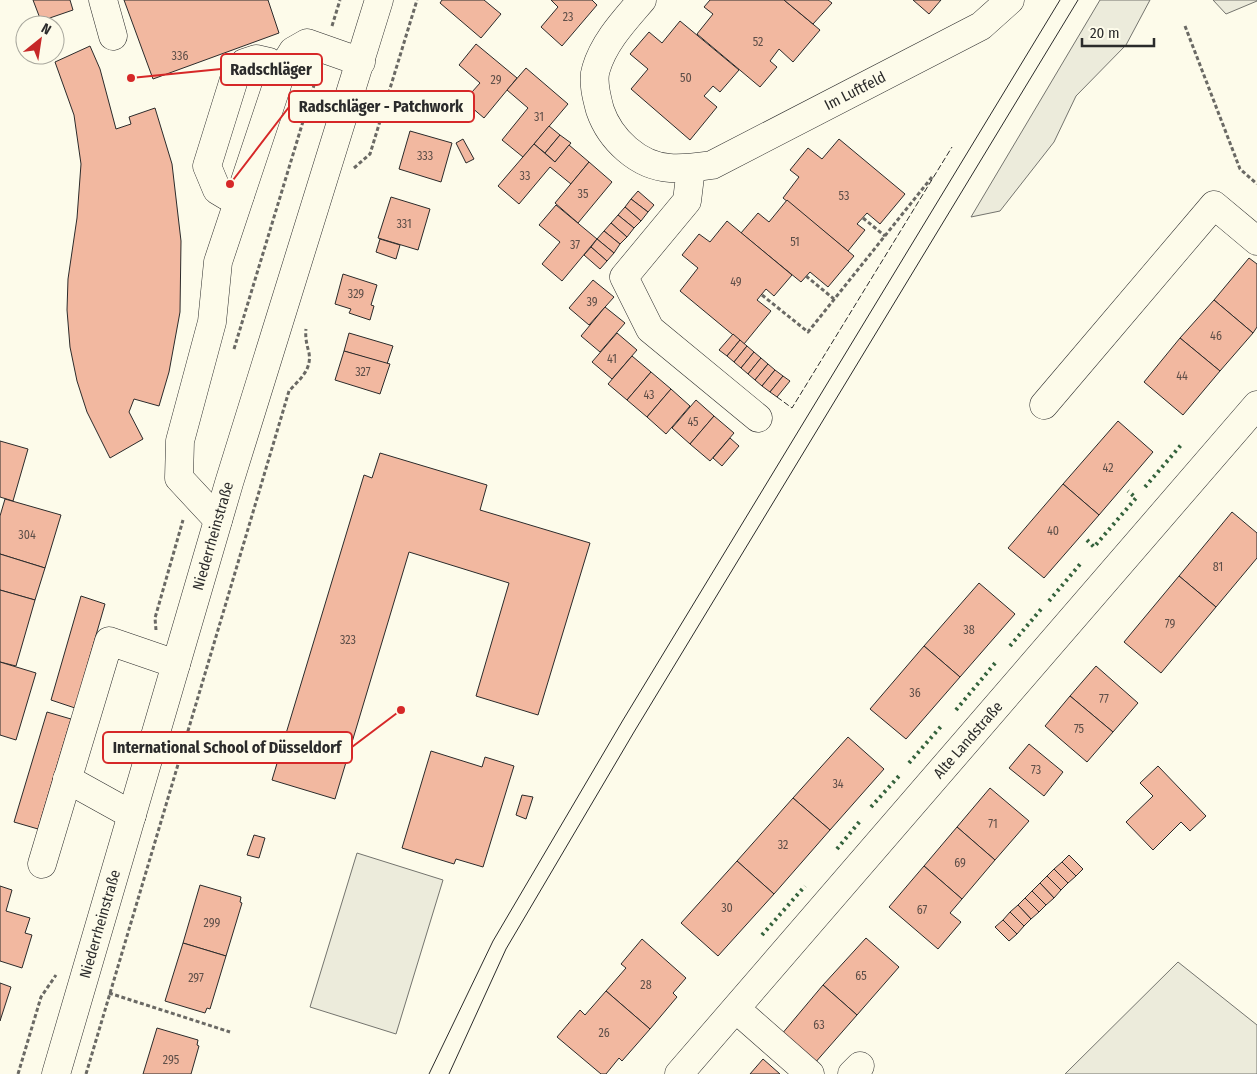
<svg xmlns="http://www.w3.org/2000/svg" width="1257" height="1074" viewBox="0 0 1257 1074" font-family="'Fira Sans Condensed',sans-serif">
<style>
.green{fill:#ecebdb;stroke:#74746e}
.building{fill:#f2b8a0;stroke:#2b2b2b}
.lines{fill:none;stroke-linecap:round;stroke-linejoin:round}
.minor-casing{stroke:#2b2b2b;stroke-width:29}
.major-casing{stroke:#2b2b2b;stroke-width:29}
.path{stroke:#6a6964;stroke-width:3;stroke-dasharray:4 2.5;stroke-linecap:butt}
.minor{stroke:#fdfbea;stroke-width:28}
.major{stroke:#fdfbea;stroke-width:28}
.tram{stroke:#2b2b2b;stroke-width:1}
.hedge{stroke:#34623c;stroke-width:4;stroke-dasharray:2.5 4;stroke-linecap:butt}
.fence{stroke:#2b2b2b;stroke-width:1;stroke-dasharray:6 2.5;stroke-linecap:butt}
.labels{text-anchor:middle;stroke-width:4;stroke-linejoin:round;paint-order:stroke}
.number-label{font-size:12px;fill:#5d4e48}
.street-label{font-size:15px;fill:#2b2b2b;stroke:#fdfbea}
.leader{fill:none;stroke:#d62828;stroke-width:2}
.callout-dot{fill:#d62828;stroke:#fdfbea;stroke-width:2}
.callout{fill:#fdfbea;stroke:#d62828;stroke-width:2}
.callout-label{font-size:16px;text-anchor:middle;font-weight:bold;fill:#2b2b2b}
</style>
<rect width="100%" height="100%" fill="#fdfbea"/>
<g class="green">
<polygon points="1100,0 1150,0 1126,45 1076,96 1054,142 1000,211 971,217"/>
<polygon points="1213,0 1257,0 1257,1 1226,14"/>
<polygon points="357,853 443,880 396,1034 310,1007"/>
<polygon points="1178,962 1257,1025 1257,1074 1065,1074"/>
</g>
<g class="building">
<polygon points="33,0 70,0 73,10 41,21"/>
<polygon points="124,0 268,0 279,33 153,79"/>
<polygon points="442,0 484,0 501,14 481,38 440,3"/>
<polygon points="551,0 592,0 597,5 562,46 541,27 558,7"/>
<polygon points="710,0 784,0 820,30 793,62 779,49 770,61 777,67 760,87 697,34 713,14 704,7"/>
<polygon points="784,0 828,0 832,3 813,24"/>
<polygon points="913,0 941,0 929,14"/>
<polygon points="680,21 739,70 720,92 713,86 704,96 717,107 690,140 631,89 648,69 630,54 649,32 662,43"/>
<polygon points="476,44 517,78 484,118 464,101 480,83 459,65"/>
<polygon points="90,46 100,69 116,129 131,124 129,117 155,108 172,164 181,241 180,312 169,372 159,406 134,399 129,412 143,439 110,458 87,412 77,381 70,347 67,310 68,279 77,218 81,164 74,115 55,62"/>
<polygon points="526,68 568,104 523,157 502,140 528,108 507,90"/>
<polygon points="549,126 560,135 545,153 534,144"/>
<polygon points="410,131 452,143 441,182 399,169"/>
<polygon points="560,135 571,143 555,162 545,153"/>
<polygon points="463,139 474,159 466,163 456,143"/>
<polygon points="839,139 905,194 880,224 867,213 857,224 865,230 848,251 783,198 799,177 790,170 808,148 822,159"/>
<polygon points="534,144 555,162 569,145 589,162 571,184 550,167 519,204 498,186"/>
<polygon points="589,162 612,182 578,223 555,203"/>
<polygon points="638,191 654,205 648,212 631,199"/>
<polygon points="391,197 430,209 418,250 378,238"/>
<polygon points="631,199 648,212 641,221 625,207"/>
<polygon points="787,200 854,256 828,287 810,272 801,282 741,233 758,213 769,222"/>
<polygon points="556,205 597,239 562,281 542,264 560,242 539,225"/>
<polygon points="625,207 641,221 634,228 618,215"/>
<polygon points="618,215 634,228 627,237 611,223"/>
<polygon points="727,221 792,275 774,296 766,289 757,300 771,311 744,344 680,291 698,268 682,255 699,234 710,242"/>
<polygon points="611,223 627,237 620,244 604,231"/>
<polygon points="604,231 620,244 614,253 597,239"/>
<polygon points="380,239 400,245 396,259 376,252"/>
<polygon points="597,239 614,253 607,261 591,247"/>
<polygon points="591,247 607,261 600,269 584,255"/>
<polygon points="1249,258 1257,264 1257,327 1253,333 1214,300"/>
<polygon points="343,274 377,285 371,305 374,306 370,320 349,313 351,309 335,304"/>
<polygon points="593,280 614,297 589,325 569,308"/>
<polygon points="1214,300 1253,333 1220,371 1180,338"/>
<polygon points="605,307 625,323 600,352 581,336"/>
<polygon points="349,333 393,346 387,364 344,351"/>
<polygon points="617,333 637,350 612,379 592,362"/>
<polygon points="733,334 740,340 727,356 719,350"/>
<polygon points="1180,338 1220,371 1183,415 1144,382"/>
<polygon points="740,340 747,346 734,362 727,356"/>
<polygon points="747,346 754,352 741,368 734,362"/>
<polygon points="344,351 390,364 380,394 335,380"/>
<polygon points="754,352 761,358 748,374 741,368"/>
<polygon points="632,356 651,372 627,400 608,384"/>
<polygon points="761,358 768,364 755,380 748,374"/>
<polygon points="768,364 775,370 762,386 755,380"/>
<polygon points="775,370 783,376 770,392 762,386"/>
<polygon points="651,372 671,389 647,417 627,400"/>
<polygon points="783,376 790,381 777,397 770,392"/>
<polygon points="671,389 690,406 666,434 647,417"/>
<polygon points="696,400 714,416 690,444 672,428"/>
<polygon points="714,416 734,433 710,461 690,444"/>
<polygon points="1118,421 1153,452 1099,515 1063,484"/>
<polygon points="730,438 739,446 722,466 713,458"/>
<polygon points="0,441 28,449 13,501 0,497"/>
<polygon points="380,453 487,485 480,510 590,543 538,715 476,696 509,583 409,552 335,799 272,780 364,475 372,478"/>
<polygon points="1063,484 1099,515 1044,578 1008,548"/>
<polygon points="5,499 61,515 45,568 0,554 0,516"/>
<polygon points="1232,512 1257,533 1257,558 1216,607 1179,576"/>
<polygon points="0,554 45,568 35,600 0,590"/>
<polygon points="1179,576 1216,607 1161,673 1124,642"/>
<polygon points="979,583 1015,614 960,677 924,646"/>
<polygon points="0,590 35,600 16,666 0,662"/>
<polygon points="81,596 105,604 75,708 51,700"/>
<polygon points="924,646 960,677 906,739 870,709"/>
<polygon points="0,662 36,673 16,740 0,735"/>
<polygon points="1096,666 1138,703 1113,732 1070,696"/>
<polygon points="1070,696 1113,732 1087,762 1045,726"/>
<polygon points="47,712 71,719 38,829 14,822"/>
<polygon points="848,737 884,769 830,830 793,798"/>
<polygon points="1029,744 1063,772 1044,796 1009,768"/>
<polygon points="431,751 482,767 485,757 514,766 483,867 456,859 454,864 402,848"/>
<polygon points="1158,766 1206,816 1190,831 1181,822 1153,850 1126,822 1153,796 1140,783"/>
<polygon points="990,788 1029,821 995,860 957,827"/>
<polygon points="522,795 533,797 526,819 516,815"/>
<polygon points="793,798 830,830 774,894 737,861"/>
<polygon points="957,827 995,860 962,899 924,866"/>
<polygon points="254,835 265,838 259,858 247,855"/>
<polygon points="1069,855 1083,869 1076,876 1062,862"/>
<polygon points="737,861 774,894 718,956 681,923"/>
<polygon points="1062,862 1076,876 1068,883 1054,869"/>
<polygon points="924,866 962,899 950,913 961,922 938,949 889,907"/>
<polygon points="1054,869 1068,883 1061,890 1047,876"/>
<polygon points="1047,876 1061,890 1054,898 1040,883"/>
<polygon points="1040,883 1054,898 1046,905 1032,891"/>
<polygon points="200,885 241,897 240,902 242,903 226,956 183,943"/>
<polygon points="0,886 12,890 6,911 30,918 25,933 32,935 22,968 0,961"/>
<polygon points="1032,891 1046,905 1039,912 1025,898"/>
<polygon points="1025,898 1039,912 1031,919 1018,905"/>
<polygon points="1018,905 1031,919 1024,926 1010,912"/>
<polygon points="1010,912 1024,926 1017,934 1003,920"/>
<polygon points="1003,920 1017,934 1009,941 995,927"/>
<polygon points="866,938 899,967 857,1015 823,985"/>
<polygon points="642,939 686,978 673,993 677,997 650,1029 606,991 626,968 621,964"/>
<polygon points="183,943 226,956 210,1009 207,1008 205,1013 165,1001"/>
<polygon points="0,983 11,987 0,1021"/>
<polygon points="823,985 857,1015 814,1064 781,1035"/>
<polygon points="606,991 650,1029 622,1061 619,1058 606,1074 601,1074 557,1037 580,1010 585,1015"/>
<polygon points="157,1028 198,1040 197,1045 199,1046 191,1074 143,1074"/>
<polygon points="763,1059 780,1074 750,1074"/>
</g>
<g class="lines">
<defs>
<g id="minor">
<polyline points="103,0 113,36"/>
<path d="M642,0C624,21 604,42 596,69C592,81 597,99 600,110C610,139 638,166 670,168C684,169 698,167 712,165L981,26L1010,0"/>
<polyline points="691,168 687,201 624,277 650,329 758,418"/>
<polyline points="240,195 227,196 217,190 207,166 236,73 244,63 256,59 269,62 275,70 276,88"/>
<polyline points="1044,405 1214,205 1257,241"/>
<polyline points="218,520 179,478 180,441 212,322 218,262 283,67 293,51 307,43 361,62"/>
<polyline points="67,779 132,815"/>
<polyline points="42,864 109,641 176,664"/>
<polyline points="736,1009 810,1074"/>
<polyline points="679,1074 1257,405"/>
<polyline points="852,1074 860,1066"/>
</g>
<polyline id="major" points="56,1074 229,483 379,0"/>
</defs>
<use href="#minor" class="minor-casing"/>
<use href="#major" class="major-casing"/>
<g class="path">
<polyline points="332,26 340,0"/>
<polyline points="1185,26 1240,169 1257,184"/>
<polyline points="354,168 370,154 417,0"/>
<polyline points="863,218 885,236"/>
<polyline points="806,276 834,299"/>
<polyline points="762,295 808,332 932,177"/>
<polyline points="234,349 318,72"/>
<polyline points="156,630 155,618 183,520"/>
<polyline points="109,993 230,1032"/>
<polyline points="18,1074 41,997 56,975"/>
<path d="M86,1074L289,391C299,380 312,370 309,353C307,345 305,338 306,329"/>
</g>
<use href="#minor" class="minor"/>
<use href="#major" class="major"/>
<g class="tram">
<polyline points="429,1074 493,941 623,720 1060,0"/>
<polyline points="449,1074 506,949 634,732 1078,0"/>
</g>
<g class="hedge">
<polyline points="1145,487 1181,445"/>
<polyline points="1087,540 1094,547 1136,498 1128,491"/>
<polyline points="1049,601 1081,563"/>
<polyline points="1010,646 1042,608"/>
<polyline points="956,710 996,662"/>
<polyline points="909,763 943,724"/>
<polyline points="871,807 899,776"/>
<polyline points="837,849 860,821"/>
<polyline points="762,935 805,886"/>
</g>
<polyline class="fence" points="777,397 792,408 952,147"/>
</g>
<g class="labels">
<g class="number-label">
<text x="568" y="21">23</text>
<text x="758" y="46">52</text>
<text x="180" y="60">336</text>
<text x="686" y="82">50</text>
<text x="496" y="84">29</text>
<text x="539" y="121">31</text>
<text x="425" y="160">333</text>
<text x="525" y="180">33</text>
<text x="583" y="198">35</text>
<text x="844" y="200">53</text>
<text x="404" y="228">331</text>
<text x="795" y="246">51</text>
<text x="575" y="249">37</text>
<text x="736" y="286">49</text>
<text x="356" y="298">329</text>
<text x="592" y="306">39</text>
<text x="1216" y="340">46</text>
<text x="612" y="363">41</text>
<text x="363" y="376">327</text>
<text x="1182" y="380">44</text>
<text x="649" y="399">43</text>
<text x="693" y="426">45</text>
<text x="1108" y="472">42</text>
<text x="1053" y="535">40</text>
<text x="27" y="539">304</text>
<text x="1218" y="571">81</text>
<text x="1170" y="628">79</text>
<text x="969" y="634">38</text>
<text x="348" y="644">323</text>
<text x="915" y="697">36</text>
<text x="1104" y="703">77</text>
<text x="1079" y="733">75</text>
<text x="1036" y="774">73</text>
<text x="838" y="788">34</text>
<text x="993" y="828">71</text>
<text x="783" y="849">32</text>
<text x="960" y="867">69</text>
<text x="727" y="912">30</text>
<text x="922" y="914">67</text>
<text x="212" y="927">299</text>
<text x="861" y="980">65</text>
<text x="196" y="982">297</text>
<text x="646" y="989">28</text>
<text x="819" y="1029">63</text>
<text x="604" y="1037">26</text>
<text x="171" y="1064">295</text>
</g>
<g class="street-label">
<text transform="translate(855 91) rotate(-27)" y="5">Im Luftfeld</text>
<text transform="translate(213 536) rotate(-74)" y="5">Niederrheinstraße</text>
<text transform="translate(968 740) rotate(-49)" y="5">Alte Landstraße</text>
<text transform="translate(100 924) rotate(-74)" y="5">Niederrheinstraße</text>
</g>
</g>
<path class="leader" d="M131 78L221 69M230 184L289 107M401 710L352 747"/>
<g class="callout-dot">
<circle cx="131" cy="78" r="5"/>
<circle cx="230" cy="184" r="5"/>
<circle cx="401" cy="710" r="5"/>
</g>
<g class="callout">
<rect x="221" y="54" width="101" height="31" rx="5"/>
<rect x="289" y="91" width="185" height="31" rx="5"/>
<rect x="103" y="732" width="249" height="31" rx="5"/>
</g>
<g class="callout-label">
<text x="271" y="75">Radschläger</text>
<text x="381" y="112">Radschläger - Patchwork</text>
<text x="227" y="753">International School of Düsseldorf</text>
</g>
<g transform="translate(40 40) rotate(30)"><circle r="24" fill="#fdfbea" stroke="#a9a89e"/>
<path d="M0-4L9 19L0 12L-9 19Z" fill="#c62828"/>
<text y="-8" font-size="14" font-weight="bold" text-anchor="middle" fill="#2b2b2b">N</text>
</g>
<path d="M1082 38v8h72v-8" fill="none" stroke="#2b2b2b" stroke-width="2.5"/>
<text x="1090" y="38" font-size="15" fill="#2b2b2b" stroke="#fdfbea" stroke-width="4" paint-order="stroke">20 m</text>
</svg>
